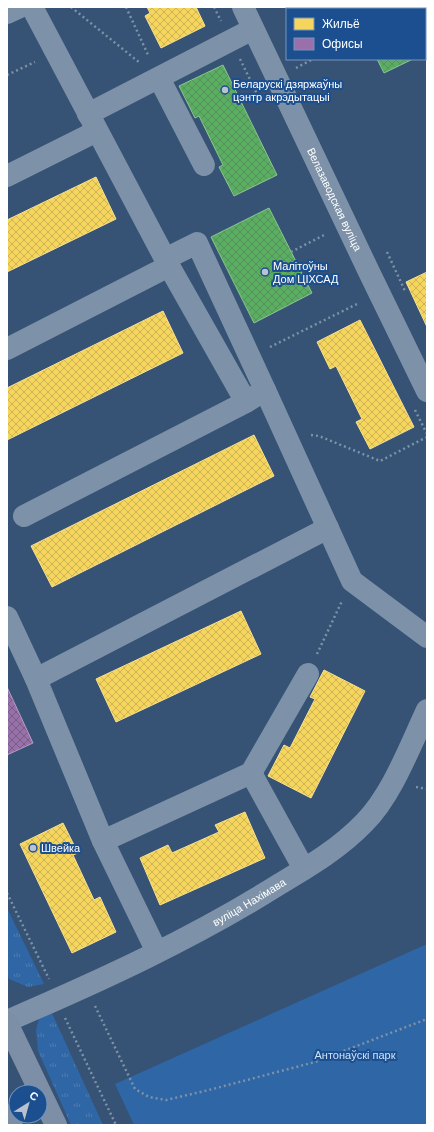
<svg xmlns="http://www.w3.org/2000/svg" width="434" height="1132" viewBox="0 0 434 1132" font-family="Arial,sans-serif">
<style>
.grass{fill:url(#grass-tufts)}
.green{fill:#2f66a5}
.homes{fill:url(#homes-cross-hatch);stroke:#f9e28d}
.offices{fill:url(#offices-cross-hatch);stroke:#b89bc4}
.public{fill:url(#public-cross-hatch);stroke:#8cc690}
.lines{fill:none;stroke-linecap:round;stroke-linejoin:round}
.path{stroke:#7d92a8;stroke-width:2.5;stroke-dasharray:2 3;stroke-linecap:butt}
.minor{stroke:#7d92a8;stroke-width:22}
.major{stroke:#7d8ea7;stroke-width:22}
.poi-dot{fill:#b9c2ce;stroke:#1b4f8f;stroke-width:1.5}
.labels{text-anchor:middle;stroke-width:4;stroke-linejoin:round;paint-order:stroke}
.poi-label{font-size:11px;fill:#fff;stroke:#1b4f8f;text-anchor:start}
.street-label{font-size:11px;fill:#fff;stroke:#1b4f8f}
.park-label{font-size:11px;fill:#cfe3fa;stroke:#1b4f8f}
</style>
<defs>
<pattern id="grass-tufts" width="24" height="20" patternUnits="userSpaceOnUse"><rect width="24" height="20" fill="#2f66a5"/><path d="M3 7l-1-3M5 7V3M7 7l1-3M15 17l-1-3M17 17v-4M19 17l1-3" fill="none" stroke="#4e7db2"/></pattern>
<pattern id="homes-cross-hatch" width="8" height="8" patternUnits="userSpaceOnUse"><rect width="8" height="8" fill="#f6d55c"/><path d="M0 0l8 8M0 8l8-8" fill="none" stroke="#ccb358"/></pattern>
<pattern id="offices-cross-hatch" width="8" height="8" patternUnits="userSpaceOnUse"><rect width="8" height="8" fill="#9970ab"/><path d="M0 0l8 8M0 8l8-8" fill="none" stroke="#766080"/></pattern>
<pattern id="public-cross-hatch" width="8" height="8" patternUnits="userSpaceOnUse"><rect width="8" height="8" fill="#5aae61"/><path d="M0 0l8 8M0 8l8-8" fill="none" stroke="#56915b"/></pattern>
</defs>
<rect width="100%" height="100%" fill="#365274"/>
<g class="grass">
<polygon points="7,908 44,984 28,987 9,979 7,974"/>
<polygon points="51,1011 103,1125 71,1125 38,1051 36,1030 39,1019"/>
</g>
<polygon class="green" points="427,944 427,1125 134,1125 115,1084"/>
<g class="homes">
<polygon points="147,7 196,7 205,26 161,48 145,16 150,13"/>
<polygon points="96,177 116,219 7,272 7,220"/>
<polygon points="427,272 427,327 406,282"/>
<polygon points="163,311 183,353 7,440 7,388"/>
<polygon points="360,320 414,427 370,449 356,422 362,419 336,366 330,369 317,342"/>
<polygon points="254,435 274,476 52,587 31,546"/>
<polygon points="241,611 261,654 116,722 96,679"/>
<polygon points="324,670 365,691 311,798 268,776 284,745 290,748 315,699 310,697"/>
<polygon points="245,812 265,858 160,905 140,858 168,845 172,853 219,832 215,825"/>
<polygon points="63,823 78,853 73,855 94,900 100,897 116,932 72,953 20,844"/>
</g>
<polygon class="offices" points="7,687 33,743 7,755"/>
<g class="public">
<polygon points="352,7 404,7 405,9 353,9"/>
<polygon points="377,59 413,59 384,73"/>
<polygon points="223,65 277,175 234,196 219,167 223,165 199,116 195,118 179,86"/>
<polygon points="269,208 312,293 254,323 211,237"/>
</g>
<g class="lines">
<g class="path">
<polyline points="71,7 140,63"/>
<polyline points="126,7 149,57"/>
<polyline points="214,7 221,21"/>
<polyline points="240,59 258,96"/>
<polyline points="296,68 313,59"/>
<polyline points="7,75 35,62"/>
<polyline points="291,252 326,234"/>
<polyline points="387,252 405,291"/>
<polyline points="270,347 359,303"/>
<polyline points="415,410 427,434"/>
<polyline points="311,435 319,436 380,461 427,437"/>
<polyline points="317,654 342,601"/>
<polyline points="416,787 427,789"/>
<polyline points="7,893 49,979"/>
<polyline points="95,1006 135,1089 149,1097 166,1100 209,1090 315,1062 427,1019"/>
<polyline points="65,1018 116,1125"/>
</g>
<g class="minor">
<polyline points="32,7 169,266 246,402"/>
<path id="s1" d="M243,7L370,274L427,391"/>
<polyline points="7,13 20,7"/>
<polyline points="159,78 204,165"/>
<polyline points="88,114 253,29"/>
<polyline points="7,176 97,131"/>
<polyline points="165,259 197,243 265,390"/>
<polyline points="7,349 169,266"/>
<polyline points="24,516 246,402 265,390 352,581 427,637"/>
<polyline points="7,617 36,679 328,528"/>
<polyline points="36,679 103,841 157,952"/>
<polyline points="251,773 304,869"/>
<polyline points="103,841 251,773 308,674"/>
<path id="s2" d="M7,1021C100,981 192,939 278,885C308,867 339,849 364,823C392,795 410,746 427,710"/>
</g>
<g class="major">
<polyline points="7,1023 56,1125"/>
<polyline points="7,1115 12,1125"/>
</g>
</g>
<g class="poi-dot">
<circle cx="225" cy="90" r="4"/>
<circle cx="265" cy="272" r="4"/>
<circle cx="33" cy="848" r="4"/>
</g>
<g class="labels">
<g class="poi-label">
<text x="233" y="88">Беларускі дзяржаўны<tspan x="233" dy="13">цэнтр акрэдытацыі</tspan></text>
<text x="273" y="270">Малітоўны<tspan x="273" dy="13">Дом ЦІХСАД</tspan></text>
<text x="41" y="852">Швейка</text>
</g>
<g class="street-label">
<text dy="4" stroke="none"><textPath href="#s1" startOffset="213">Велазаводская вуліца</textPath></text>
<text dy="4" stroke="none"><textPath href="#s2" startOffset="270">вуліца Нахімава</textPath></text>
</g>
<g class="park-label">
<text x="355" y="1059">Антонаўскі парк</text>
</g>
</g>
<rect width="434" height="1132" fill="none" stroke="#ffffff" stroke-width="16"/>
<rect x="286" y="8" width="140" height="52" fill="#1b4f8f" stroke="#7695bc"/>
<rect x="294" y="18" width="20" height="12" fill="#f6d55c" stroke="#7695bc"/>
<text x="322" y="28" font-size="12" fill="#ffffff">Жильё</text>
<rect x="294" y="38" width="20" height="12" fill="#9970ab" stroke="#7695bc"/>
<text x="322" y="48" font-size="12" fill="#ffffff">Офисы</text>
<g transform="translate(28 1104) rotate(37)"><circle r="19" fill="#1b4f8f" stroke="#7695bc"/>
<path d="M0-3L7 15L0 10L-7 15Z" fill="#b9c2ce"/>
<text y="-6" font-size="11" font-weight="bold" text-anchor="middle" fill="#ffffff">С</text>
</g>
</svg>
